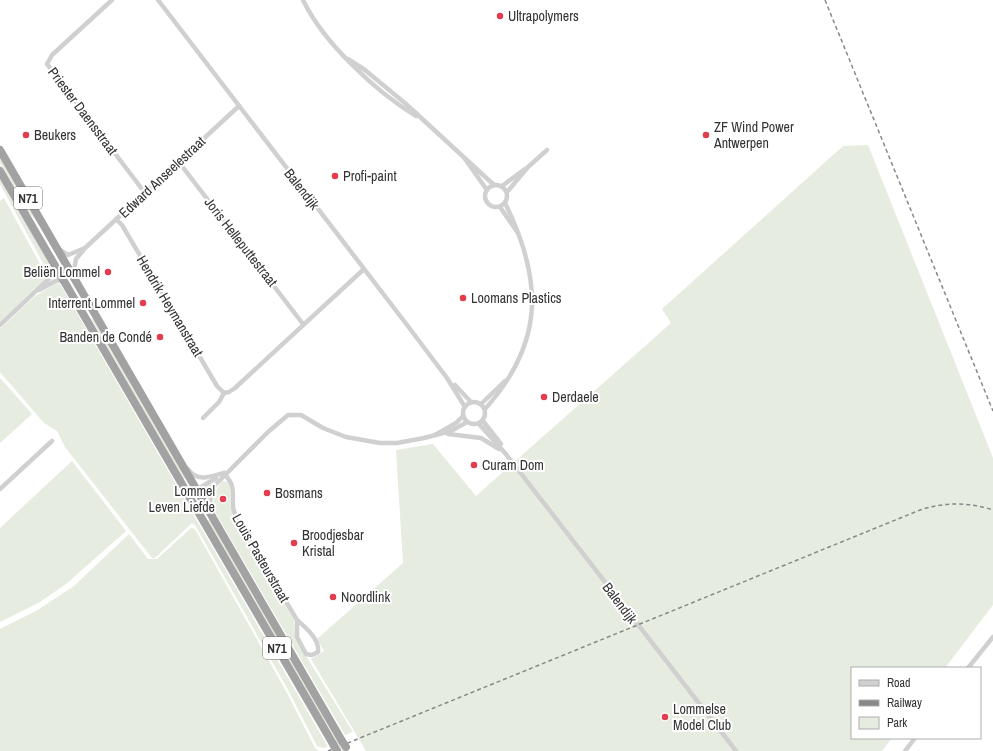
<svg xmlns="http://www.w3.org/2000/svg" width="993" height="751" viewBox="0 0 993 751" font-family="'Archivo Narrow',sans-serif">
<style>
.green{fill:#e6ecdf}
.lines{fill:none;stroke-linecap:round;stroke-linejoin:round}
.minor{stroke:#d0d0d0;stroke-width:4.5}
.trunk{stroke:#a2a2a2;stroke-width:8}
.rail{stroke:#888;stroke-width:1.5;stroke-dasharray:4 3;stroke-linecap:butt}
.trunk-bridge{stroke:#a2a2a2;stroke-width:8}
.poi-dot{fill:#e33c4c;stroke:#fff;stroke-width:1.5}
.labels{text-anchor:middle;stroke-width:4;stroke-linejoin:round;paint-order:stroke}
.shield{fill:#fff;stroke:#707070;stroke-width:1}
.shield-label{font-size:13px;font-weight:bold;fill:#333}
.poi-label{font-size:14px;fill:#333;stroke:#fff;text-anchor:start}
.street-label{font-size:14px;fill:#333;stroke:#fff}
</style>
<rect width="100%" height="100%" fill="#fff"/>
<g class="green">
<polygon points="868,145 993,458 993,605 945,668 852,668 852,738 892,738 882,751 366,751 311,659 324,651 317,639 403,563 396,450 433,444 476,496 671,323 662,309 843,146"/>
<polygon points="0,155 57,255 36,220 27,211 0,163"/>
<polygon points="0,178 49,263 49,274 0,184"/>
<polygon points="4,198 47,277 0,322 0,201"/>
<polygon points="69,280 90,317 96,322 186,477 183,479"/>
<polygon points="56,283 60,284 328,747 323,748 317,746 287,688 195,525 192,523 155,558 152,558 65,447 57,431 44,423 0,372 0,329 34,297"/>
<polygon points="0,378 32,414 0,443"/>
<polygon points="72,461 126,531 66,584 40,602 0,622 0,528"/>
<polygon points="222,481 227,482 230,484 230,504 233,517 294,620 295,638 353,732 345,735 215,512 213,495"/>
<polygon points="211,519 345,751 340,751 207,521"/>
<polygon points="191,528 195,529 287,693 315,748 319,751 0,751 0,629 36,611 74,586 129,534 148,559 157,559"/>
</g>
<g class="lines">
<g class="minor">
<polyline points="112,0 52,55 47,64 145,193"/>
<polyline points="158,0 404,321 447,378 465,407"/>
<path d="M303,0C323,42 376,92 416,116"/>
<polyline points="348,59 365,70 406,104 494,185"/>
<polyline points="465,159 487,190"/>
<polyline points="178,161 303,324"/>
<circle cx="496" cy="196" r="11"/>
<polyline points="502,186 525,169"/>
<polyline points="507,192 528,167 547,150"/>
<polyline points="500,207 518,233"/>
<polyline points="116,219 122,225 217,386 224,393 229,392 235,388 364,269"/>
<polyline points="60,250 68,255 85,248"/>
<polyline points="39,290 57,280 64,282"/>
<polyline points="0,325 57,271 62,270 73,276 76,259 85,248 239,106"/>
<polyline points="455,385 471,402"/>
<circle cx="474" cy="413" r="11"/>
<polyline points="481,404 505,381"/>
<path d="M485,409C545,342 543,280 505,203"/>
<polyline points="203,418 219,402 224,393"/>
<polyline points="483,421 501,444"/>
<polyline points="479,424 505,453 736,751"/>
<polyline points="448,434 481,438 499,449"/>
<polyline points="435,435 456,423 463,416"/>
<path d="M188,469C197,483 212,476 224,473"/>
<path d="M224,473C236,488 232,489 233,506C233,511 236,516 238,521L297,620C305,627 320,639 318,652L312,655L306,654L297,637V620"/>
<polyline points="0,489 52,441"/>
<polyline points="195,491 216,478"/>
<polyline points="191,495 204,491 215,485 268,432 288,415 301,415 323,428 346,437 380,443 397,443 424,438 451,431 467,422"/>
<polyline points="212,511 210,500 215,485"/>
<polyline points="968,668 993,637"/>
<polyline points="905,751 915,738"/>
</g>
<g class="trunk">
<polyline points="0,150 342,741"/>
<polyline points="0,171 333,744"/>
</g>
<g class="rail">
<polyline points="825,0 993,411"/>
<path d="M328,751L920,510C944,502 969,502 993,510"/>
</g>
<g class="trunk-bridge">
<polyline points="342,741 346,747"/>
<polyline points="333,744 337,751"/>
</g>
</g>
<g class="poi-dot">
<circle cx="500" cy="16" r="4"/>
<circle cx="26" cy="135" r="4"/>
<circle cx="706" cy="135" r="4"/>
<circle cx="335" cy="176" r="4"/>
<circle cx="108" cy="272" r="4"/>
<circle cx="463" cy="298" r="4"/>
<circle cx="143" cy="303" r="4"/>
<circle cx="160" cy="337" r="4"/>
<circle cx="544" cy="397" r="4"/>
<circle cx="474" cy="465" r="4"/>
<circle cx="267" cy="493" r="4"/>
<circle cx="223" cy="499" r="4"/>
<circle cx="294" cy="543" r="4"/>
<circle cx="333" cy="597" r="4"/>
<circle cx="665" cy="717" r="4"/>
</g>
<g class="labels">
<g class="shield">
<rect x="14" y="187" width="28" height="22" rx="3"/>
<rect x="263" y="637" width="28" height="22" rx="3"/>
</g>
<g class="shield-label">
<text x="28" y="203">N71</text>
<text x="277" y="653">N71</text>
</g>
<g class="poi-label">
<text x="508" y="21">Ultrapolymers</text>
<text x="714" y="132">ZF Wind Power<tspan x="714" dy="16">Antwerpen</tspan></text>
<text x="34" y="140">Beukers</text>
<text x="343" y="181">Profi-paint</text>
<text x="100" y="277" text-anchor="end">Beliën Lommel</text>
<text x="471" y="303">Loomans Plastics</text>
<text x="135" y="308" text-anchor="end">Interrent Lommel</text>
<text x="152" y="342" text-anchor="end">Banden de Condé</text>
<text x="552" y="402">Derdaele</text>
<text x="482" y="470">Curam Dom</text>
<text x="215" y="496" text-anchor="end">Lommel<tspan x="215" dy="16">Leven Liefde</tspan></text>
<text x="275" y="498">Bosmans</text>
<text x="302" y="540">Broodjesbar<tspan x="302" dy="16">Kristal</tspan></text>
<text x="341" y="602">Noordlink</text>
<text x="673" y="714">Lommelse<tspan x="673" dy="16">Model Club</tspan></text>
</g>
<g class="street-label">
<text transform="translate(83 111) rotate(53)" y="5">Priester Daensstraat</text>
<text transform="translate(162 177) rotate(-43)" y="5">Edward Anseelestraat</text>
<text transform="translate(302 189) rotate(52)" y="5">Balendijk</text>
<text transform="translate(241 242) rotate(52)" y="5">Joris Helleputtestraat</text>
<text transform="translate(170 306) rotate(59)" y="5">Hendrik Heymanstraat</text>
<text transform="translate(261 558) rotate(60)" y="5">Louis Pasteurstraat</text>
<text transform="translate(620 603) rotate(53)" y="5">Balendijk</text>
</g>
</g>
<rect x="851" y="667" width="130" height="72" fill="#ffffff" stroke="#adadad"/>
<rect x="859" y="680" width="20" height="6" fill="#d0d0d0" stroke="#adadad"/>
<text x="887" y="687" font-size="12" fill="#333333">Road</text>
<rect x="859" y="700" width="20" height="6" fill="#888888" stroke="#adadad"/>
<text x="887" y="707" font-size="12" fill="#333333">Railway</text>
<rect x="859" y="717" width="20" height="12" fill="#e6ecdf" stroke="#adadad"/>
<text x="887" y="727" font-size="12" fill="#333333">Park</text>
</svg>
